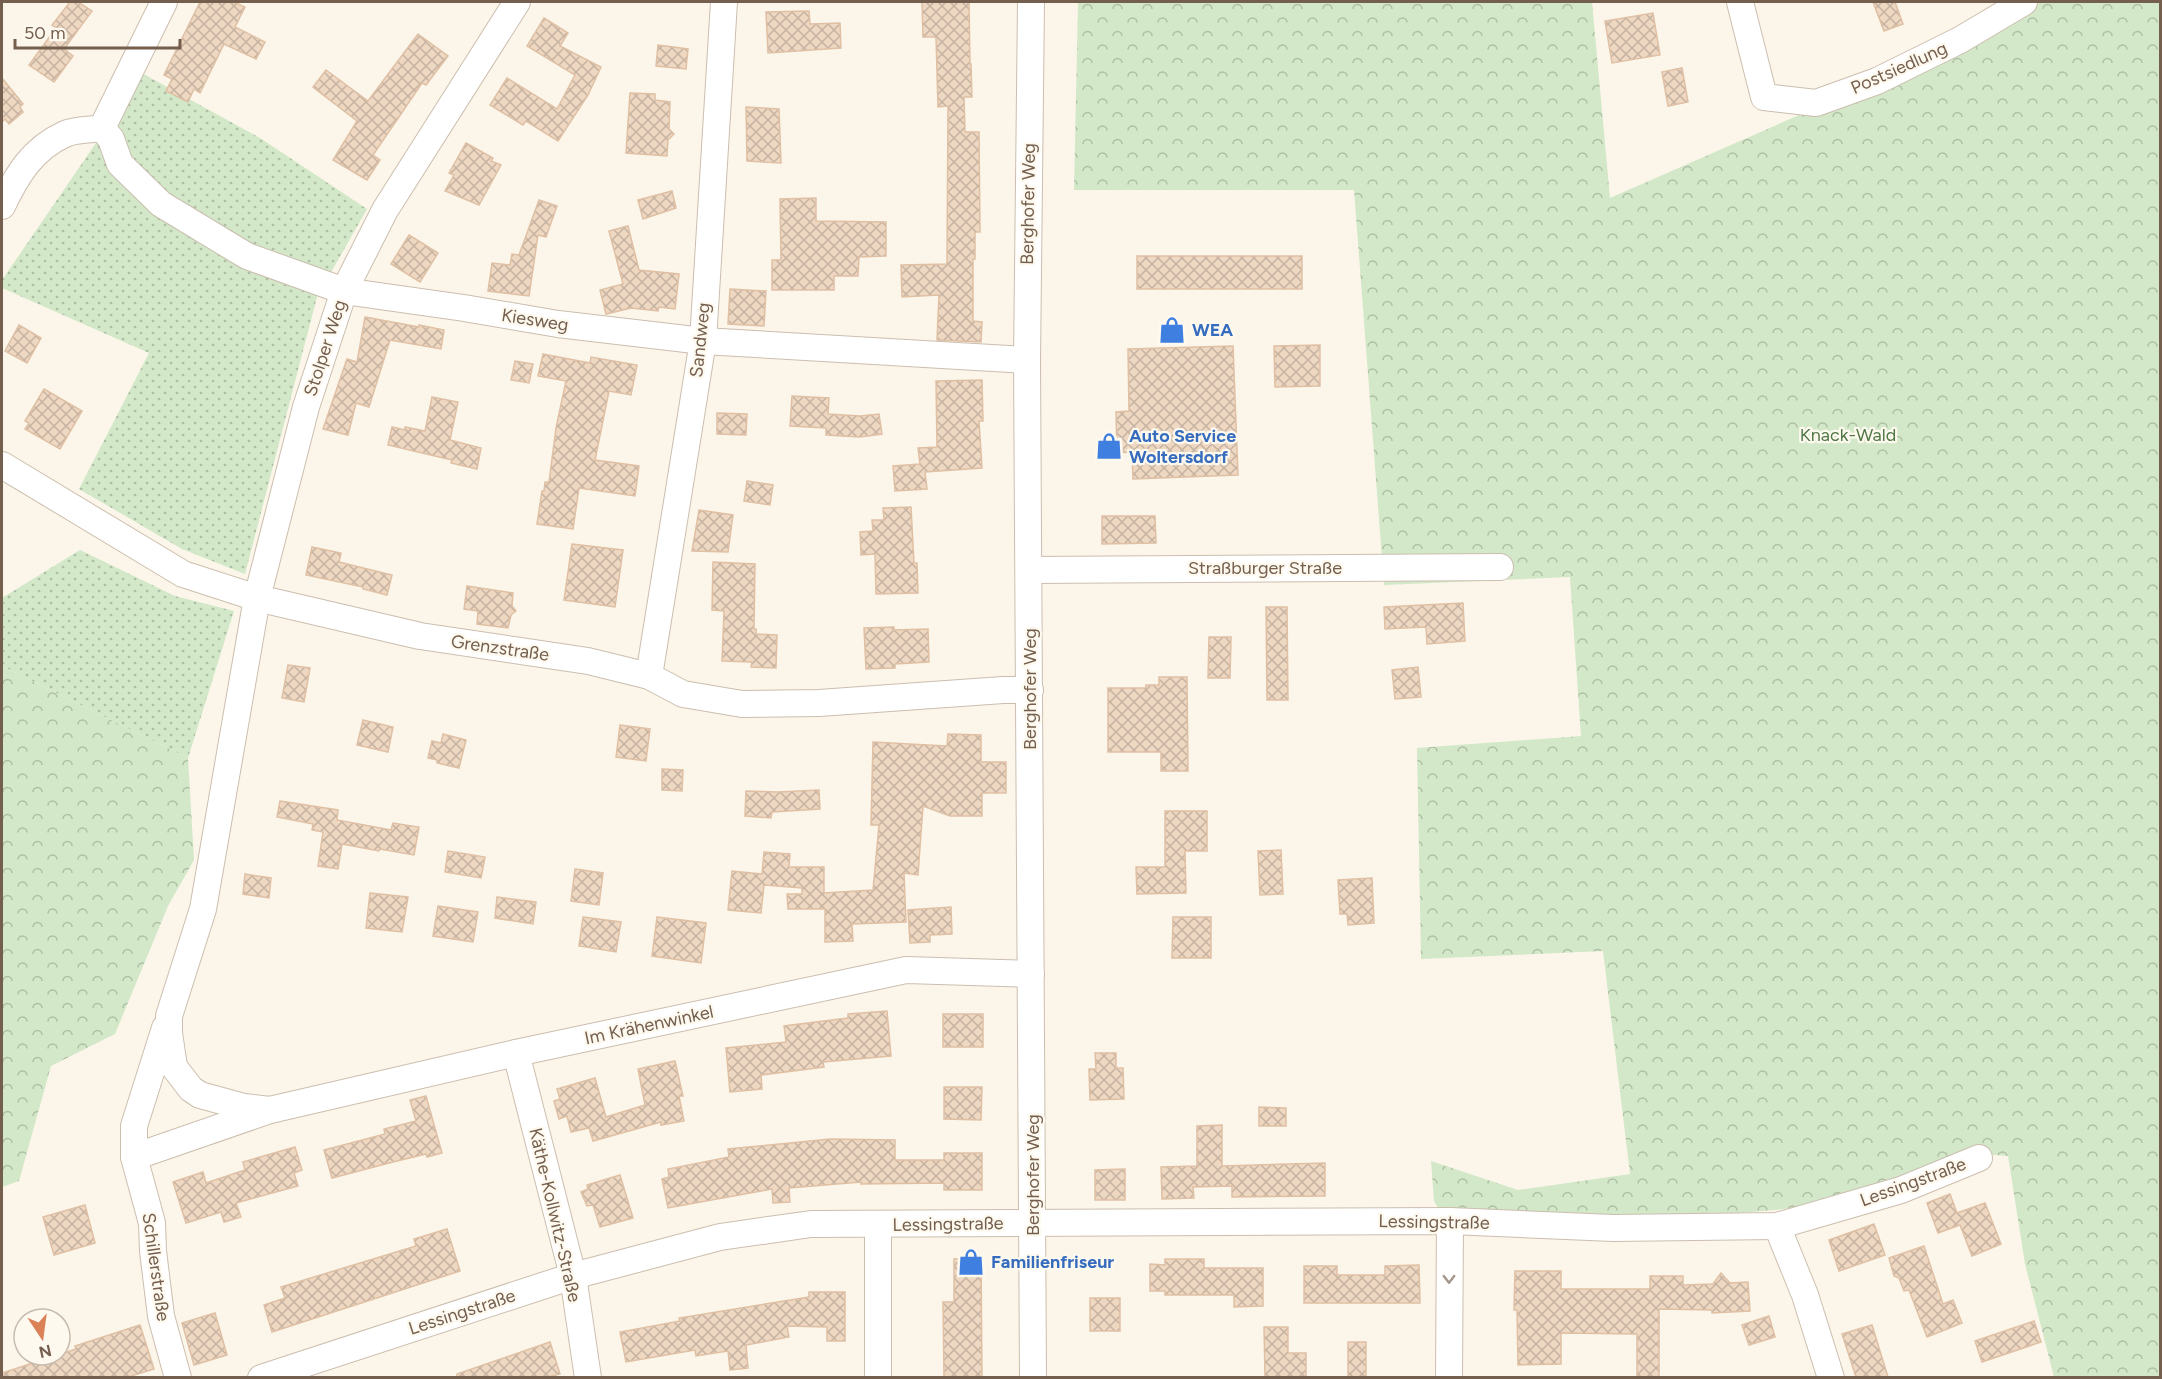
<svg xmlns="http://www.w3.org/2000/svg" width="2162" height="1379" viewBox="0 0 2162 1379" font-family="Figtree,sans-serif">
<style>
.grass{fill:url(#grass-dots)}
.forest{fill:url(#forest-crowns)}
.building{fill:url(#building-cross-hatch);stroke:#e0c0a4;stroke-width:1.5}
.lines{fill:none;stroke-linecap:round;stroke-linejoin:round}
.minor-casing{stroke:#ccbeaf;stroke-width:28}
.minor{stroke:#fff;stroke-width:26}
.oneway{stroke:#a5978c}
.labels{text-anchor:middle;stroke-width:4.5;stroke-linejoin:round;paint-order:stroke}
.street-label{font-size:18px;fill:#745f4e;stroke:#fef9ef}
.shop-label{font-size:18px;font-weight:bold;fill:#366cbe;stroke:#fef9ef;text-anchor:start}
.park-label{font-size:18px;fill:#517847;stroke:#fef9ef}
</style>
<defs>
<pattern id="grass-dots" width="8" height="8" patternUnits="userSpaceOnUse" patternTransform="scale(1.5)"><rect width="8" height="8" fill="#d2e8c8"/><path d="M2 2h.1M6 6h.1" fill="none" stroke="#afbfa5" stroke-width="1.8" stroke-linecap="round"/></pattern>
<pattern id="forest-crowns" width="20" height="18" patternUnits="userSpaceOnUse" patternTransform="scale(1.5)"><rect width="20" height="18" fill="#d2e8c8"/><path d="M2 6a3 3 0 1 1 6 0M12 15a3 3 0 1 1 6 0" fill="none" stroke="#afbfa5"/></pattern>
<pattern id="building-cross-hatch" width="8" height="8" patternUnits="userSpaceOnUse" patternTransform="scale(1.5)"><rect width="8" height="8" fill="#eed8c2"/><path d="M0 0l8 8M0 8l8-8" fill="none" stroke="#c5b2a0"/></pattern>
</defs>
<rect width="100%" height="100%" fill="#fbf6e9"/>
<g class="grass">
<polygon points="138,71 260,138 367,209 317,297 245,574 182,549 79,489 149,353 2,288 2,280 96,143"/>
<polygon points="80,550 175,596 234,611 188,758 2,666 2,598"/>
</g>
<g class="forest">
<polygon points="1078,2 1592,2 1610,198 1943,52 2032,2 2160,2 2160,1377 2054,1377 2025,1264 2008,1156 1972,1153 1878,1188 1785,1209 1680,1218 1438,1208 1434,1201 1431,1161 1518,1190 1630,1174 1603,951 1421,959 1417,748 1581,736 1570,577 1384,585 1354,190 1074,190"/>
<polygon points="2,666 188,758 194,860 168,906 115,1034 51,1066 19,1181 2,1187"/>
</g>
<g class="building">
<polygon points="70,2 78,2 92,11 64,49 73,56 54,82 29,65 56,28 52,25"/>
<polygon points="200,2 234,2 245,7 235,27 265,42 256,59 224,44 200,93 194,89 188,102 166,91 172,79 164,75"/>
<polygon points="922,2 969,2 970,64 971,64 972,97 964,97 965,132 979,132 980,232 975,232 975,259 973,259 973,321 982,322 981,342 937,340 939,295 902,297 901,265 947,264 948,106 938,107 936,37 923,37"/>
<polygon points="1873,2 1895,2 1903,24 1884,31"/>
<polygon points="809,11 810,24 840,23 841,48 768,53 766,12"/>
<polygon points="1653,13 1660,55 1612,63 1605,21"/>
<polygon points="544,18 568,33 560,46 601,67 588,95 558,141 526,121 523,125 490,105 507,78 557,109 575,75 527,46"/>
<polygon points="418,34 448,56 426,85 422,83 373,155 380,160 367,180 333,160 357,121 313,87 326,70 368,101"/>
<polygon points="658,45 688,49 686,69 656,66"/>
<polygon points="1682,68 1688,102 1668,106 1662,72"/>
<polygon points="2,78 23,104 20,107 23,112 9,124 5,119 2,122"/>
<polygon points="630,93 655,94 655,100 670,102 669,129 674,134 668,140 667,156 626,153"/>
<polygon points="746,107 779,109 781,163 747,161"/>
<polygon points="466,143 493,158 491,161 501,165 479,205 445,191 454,175 449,173"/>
<polygon points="672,191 676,208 643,219 638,200"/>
<polygon points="816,198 816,221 886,222 886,256 859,257 858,276 834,276 834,290 772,290 772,260 781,260 780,199"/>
<polygon points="539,200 557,206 546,237 538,235 529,296 488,291 492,263 510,265 512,254 519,255"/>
<polygon points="628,226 639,270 679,274 675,309 659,307 658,311 631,308 606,314 600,290 623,284 609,231"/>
<polygon points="409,235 438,253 420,282 391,264"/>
<rect x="1137" y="256" width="165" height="33"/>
<polygon points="730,289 766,291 764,326 728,324"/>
<polygon points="365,317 419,327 419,325 444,330 441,349 390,340 369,407 356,403 348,435 323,429 347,359 357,362"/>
<polygon points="19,325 41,338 27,363 5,351"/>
<polygon points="1320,345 1320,386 1275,387 1274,346"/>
<polygon points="1233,346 1238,475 1133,479 1132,452 1117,453 1116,412 1129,411 1128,349"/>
<polygon points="543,354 590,363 591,357 637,365 631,395 609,391 595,460 639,466 635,496 579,488 573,529 537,524 542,491 544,491 545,482 549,482 556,428 566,381 538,376"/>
<polygon points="515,361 533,364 529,383 511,380"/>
<polygon points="982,380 983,421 979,421 982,468 925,472 927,489 895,491 893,466 920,464 918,448 937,447 936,381"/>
<polygon points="44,389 82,411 60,449 25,429 29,423 25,421"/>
<polygon points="792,396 829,398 828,414 860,416 879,414 882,434 860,437 826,435 826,428 790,426"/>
<polygon points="432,397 458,402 450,440 481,448 477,469 451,463 452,460 388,445 392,427 405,430 405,427 425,431"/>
<polygon points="717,413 747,414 746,435 717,434"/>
<polygon points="747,481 773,485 770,505 744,501"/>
<polygon points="911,507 914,563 917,563 918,593 876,594 875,554 861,555 860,532 873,531 872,520 884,520 883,508"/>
<polygon points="699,510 733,515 728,552 692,551"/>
<polygon points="1102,516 1155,516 1156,543 1102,544"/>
<polygon points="572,544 623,550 615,607 564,600"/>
<polygon points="312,547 341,553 339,562 392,575 387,595 363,589 363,587 306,575"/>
<polygon points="713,562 755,564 754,629 756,629 756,634 777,635 776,668 751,667 752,662 722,661 724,611 712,610"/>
<polygon points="467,586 513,593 512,606 516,611 511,615 508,628 477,624 478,611 464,609"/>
<polygon points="1463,603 1465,641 1427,644 1426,627 1385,629 1384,607"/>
<polygon points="1266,607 1287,607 1288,700 1267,700"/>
<polygon points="894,627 894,630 928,629 929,662 895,664 895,668 866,669 864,628"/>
<polygon points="1209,637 1231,637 1230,678 1208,678"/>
<polygon points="288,665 310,668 304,702 282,698"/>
<polygon points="1418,667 1421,697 1395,699 1392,670"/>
<polygon points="1159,677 1187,677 1188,771 1161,771 1161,752 1108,752 1108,688 1146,688 1146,685 1159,685"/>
<polygon points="363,720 393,727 388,752 357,745"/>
<polygon points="620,725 650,729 646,761 616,757"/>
<polygon points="443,734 466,740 459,768 437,763 437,760 428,758 432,741 441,743"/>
<polygon points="948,734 981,735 981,762 1006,762 1006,793 982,793 982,816 950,816 923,806 918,875 904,873 906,922 852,924 853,941 825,942 825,909 788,909 787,894 802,894 802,888 764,885 761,913 728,910 732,871 762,874 764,852 790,854 789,867 824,867 824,893 873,890 879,825 871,825 873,742 947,746"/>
<polygon points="662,769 683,770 682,791 662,790"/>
<polygon points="819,790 820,809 772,812 771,818 745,816 746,791 778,792"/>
<polygon points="280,801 338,810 337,820 391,830 393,823 419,827 414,855 380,849 379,851 342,844 338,869 318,866 323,832 312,830 313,824 277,817"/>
<polygon points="1165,811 1207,811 1207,851 1185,851 1186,893 1137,894 1136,867 1165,867"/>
<polygon points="1281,850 1283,894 1260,895 1258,851"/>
<polygon points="448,851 485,857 481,878 445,872"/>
<polygon points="575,869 603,873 599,905 571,901"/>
<polygon points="245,874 271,878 269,898 243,894"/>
<polygon points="1372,878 1374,923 1348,925 1347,914 1340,914 1338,880"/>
<polygon points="370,893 408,897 402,932 366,928"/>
<polygon points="497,897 536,902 533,924 495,918"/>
<polygon points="438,906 478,912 473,942 433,936"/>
<polygon points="951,907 952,934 930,935 930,942 910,943 908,910"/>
<polygon points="583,917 621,922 616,952 579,946"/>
<polygon points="657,917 706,923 701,963 652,956"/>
<polygon points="1173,917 1211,917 1211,958 1172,958"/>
<polygon points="887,1011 891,1056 823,1062 824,1067 761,1075 762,1089 730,1092 726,1048 786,1042 784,1026 848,1018 848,1014"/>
<rect x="943" y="1014" width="40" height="33"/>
<polygon points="1095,1053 1116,1053 1116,1068 1123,1068 1124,1099 1090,1100 1089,1069 1096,1069"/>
<polygon points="675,1061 683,1096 679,1096 684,1121 661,1125 661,1122 593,1141 589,1128 571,1132 567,1116 559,1119 554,1101 560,1099 557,1089 595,1078 606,1117 645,1105 638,1069"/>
<polygon points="944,1087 982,1087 981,1120 944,1119"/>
<polygon points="426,1096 442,1153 427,1157 426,1154 393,1162 332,1178 324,1150 385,1134 384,1129 416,1121 410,1100"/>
<polygon points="1259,1107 1286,1108 1286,1126 1259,1126"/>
<polygon points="1222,1125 1222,1166 1325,1163 1325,1196 1232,1197 1232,1186 1193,1187 1194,1198 1162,1199 1161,1167 1197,1166 1197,1126"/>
<polygon points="830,1139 895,1140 895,1160 944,1160 944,1153 982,1153 982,1190 944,1190 944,1183 861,1184 861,1182 789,1188 790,1202 773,1203 772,1189 668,1208 662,1179 669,1177 668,1169 729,1157 728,1149"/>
<polygon points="295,1147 302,1170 294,1173 298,1186 236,1203 241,1217 224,1222 221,1212 186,1223 173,1182 203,1172 206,1183 245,1170 243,1162"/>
<polygon points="1125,1169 1125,1200 1095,1200 1095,1170"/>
<polygon points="620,1175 633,1218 600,1227 593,1205 587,1206 581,1192 588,1189 587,1185"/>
<polygon points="1950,1194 1957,1213 1985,1203 2001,1244 1972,1256 1960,1225 1938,1233 1927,1203"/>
<polygon points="85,1205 95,1243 54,1255 43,1217"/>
<polygon points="1874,1224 1885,1255 1839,1271 1829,1240"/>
<polygon points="447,1229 460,1271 272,1332 264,1305 285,1298 281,1287 416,1246 414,1239"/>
<polygon points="1924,1246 1943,1304 1953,1300 1962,1323 1927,1337 1909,1290 1904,1291 1899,1278 1894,1276 1889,1258"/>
<polygon points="981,1258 982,1377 944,1377 943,1302 954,1302 954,1259"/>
<polygon points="1165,1259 1204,1259 1204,1268 1263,1268 1263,1306 1234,1307 1234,1295 1165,1295 1165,1291 1150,1291 1150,1264 1165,1265"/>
<polygon points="1419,1265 1420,1303 1304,1303 1304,1266 1337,1266 1337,1275 1385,1275 1385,1266"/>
<polygon points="1515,1271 1561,1271 1561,1289 1650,1289 1650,1276 1683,1276 1683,1285 1713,1284 1721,1273 1730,1283 1748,1282 1750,1311 1712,1313 1712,1310 1659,1309 1659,1377 1637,1377 1637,1334 1561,1333 1561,1364 1518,1365 1517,1310 1514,1310"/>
<polygon points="809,1292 845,1292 845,1341 827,1341 827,1327 787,1326 789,1337 746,1345 748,1368 730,1370 728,1351 696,1356 695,1350 626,1362 620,1332 680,1321 679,1318 809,1297"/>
<rect x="1090" y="1298" width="30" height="33"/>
<polygon points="215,1313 227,1355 194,1365 182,1323"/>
<polygon points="1769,1316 1775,1337 1749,1345 1742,1325"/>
<polygon points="2034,1321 2041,1342 1982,1362 1975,1341"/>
<polygon points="140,1325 154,1369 128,1377 2,1377 2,1373 76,1349 75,1346"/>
<polygon points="1872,1325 1888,1377 1856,1377 1842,1334"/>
<polygon points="1264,1327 1288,1327 1288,1353 1306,1353 1306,1377 1265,1377"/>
<polygon points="550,1342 560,1374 548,1377 457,1377 457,1374"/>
<rect x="1348" y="1342" width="18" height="35"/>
</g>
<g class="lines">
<defs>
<g id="minor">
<polyline points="1031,2 1027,360 1033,1378"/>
<polyline points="1740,2 1764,97 1816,103 1877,81 1960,40 2024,2"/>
<polyline points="102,128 111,139 120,164 161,204 247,256 344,291 464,308 558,324 703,341 1027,360"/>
<path d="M2,206C17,175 32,149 65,134C76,129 91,130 102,128L164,2"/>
<polyline points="2,465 183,574 257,598 420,636 588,661 649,676 683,694 742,704 819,703 1003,690 1030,690"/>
<polyline points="1030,570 1500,567"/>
<polyline points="649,676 703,341 724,2"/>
<polyline points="165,1028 134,1126 134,1157 152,1223 153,1251 161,1316 178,1378"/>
<polyline points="516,1053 573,1276 588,1378"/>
<polyline points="270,1110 244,1107 200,1095 191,1089 174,1067 169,1033 169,1016 203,909 257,598 306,407 344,291 385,210 517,2"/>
<polyline points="134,1157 270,1110 516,1053 906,970 1031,974"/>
<polyline points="1777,1226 1805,1295 1831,1378"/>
<polyline points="261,1378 573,1276 720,1237 811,1224 1450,1221 1613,1228 1777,1226 1901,1190 1979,1158"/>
<polyline points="878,1378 878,1225"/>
<polyline points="1449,1378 1450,1221"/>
</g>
</defs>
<use href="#minor" class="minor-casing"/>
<use href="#minor" class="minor"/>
</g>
<defs><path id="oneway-chevron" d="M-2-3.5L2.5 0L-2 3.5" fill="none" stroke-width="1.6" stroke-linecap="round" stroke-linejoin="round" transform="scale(1.5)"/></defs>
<use class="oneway" href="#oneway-chevron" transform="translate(1449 1279) rotate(90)"/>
<defs>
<symbol id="shop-bare" viewBox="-9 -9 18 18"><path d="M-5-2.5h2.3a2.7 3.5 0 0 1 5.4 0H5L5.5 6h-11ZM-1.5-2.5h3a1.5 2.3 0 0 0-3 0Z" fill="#3f7fe0" stroke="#fef9ef" stroke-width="2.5" paint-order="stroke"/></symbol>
</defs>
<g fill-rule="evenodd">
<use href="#shop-bare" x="1153" y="311" width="38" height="38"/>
<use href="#shop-bare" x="1090" y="427" width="38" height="38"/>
<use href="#shop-bare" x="952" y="1243" width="38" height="38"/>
</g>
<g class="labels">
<g class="street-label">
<text transform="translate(1899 68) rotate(-24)" y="6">Postsiedlung</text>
<text transform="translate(1028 204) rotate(-89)" y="6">Berghofer Weg</text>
<text transform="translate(535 320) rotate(9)" y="6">Kiesweg</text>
<text transform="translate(700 340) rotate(-84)" y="6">Sandweg</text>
<text transform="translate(325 348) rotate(-72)" y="6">Stolper Weg</text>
<text x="1265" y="574">Straßburger Straße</text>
<text transform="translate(500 648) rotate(8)" y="6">Grenzstraße</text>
<text transform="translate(1030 689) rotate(-90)" y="6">Berghofer Weg</text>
<text transform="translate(649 1025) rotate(-12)" y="6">Im Krähenwinkel</text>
<text transform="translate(1033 1175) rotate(-90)" y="6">Berghofer Weg</text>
<text transform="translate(1913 1182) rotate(-20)" y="6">Lessingstraße</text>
<text transform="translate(555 1215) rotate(77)" y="6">Käthe-Kollwitz-Straße</text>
<text transform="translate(1434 1222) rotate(1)" y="6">Lessingstraße</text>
<text transform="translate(948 1224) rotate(-1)" y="6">Lessingstraße</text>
<text transform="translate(156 1267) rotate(82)" y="6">Schillerstraße</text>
<text transform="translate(462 1312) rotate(-18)" y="6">Lessingstraße</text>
</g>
<g class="shop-label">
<text x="1192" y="336">WEA</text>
<text x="1129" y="442">Auto Service<tspan x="1129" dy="21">Woltersdorf</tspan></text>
<text x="991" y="1268">Familienfriseur</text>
</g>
<g class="park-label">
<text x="1848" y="441">Knack-Wald</text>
</g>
</g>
<rect width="2162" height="1379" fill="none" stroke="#745f4e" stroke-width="6"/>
<g transform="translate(42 1337) rotate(167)"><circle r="28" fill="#fef9ef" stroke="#c7bbaf" stroke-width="1.5"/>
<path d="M0-4.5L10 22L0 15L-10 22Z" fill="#db8158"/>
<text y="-9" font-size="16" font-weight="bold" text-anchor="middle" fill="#745f4e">N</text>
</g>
<path d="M15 39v9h165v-9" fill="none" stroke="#745f4e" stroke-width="3"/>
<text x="24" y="39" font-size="18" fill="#745f4e" stroke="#fef9ef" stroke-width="4.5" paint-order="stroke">50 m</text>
</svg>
